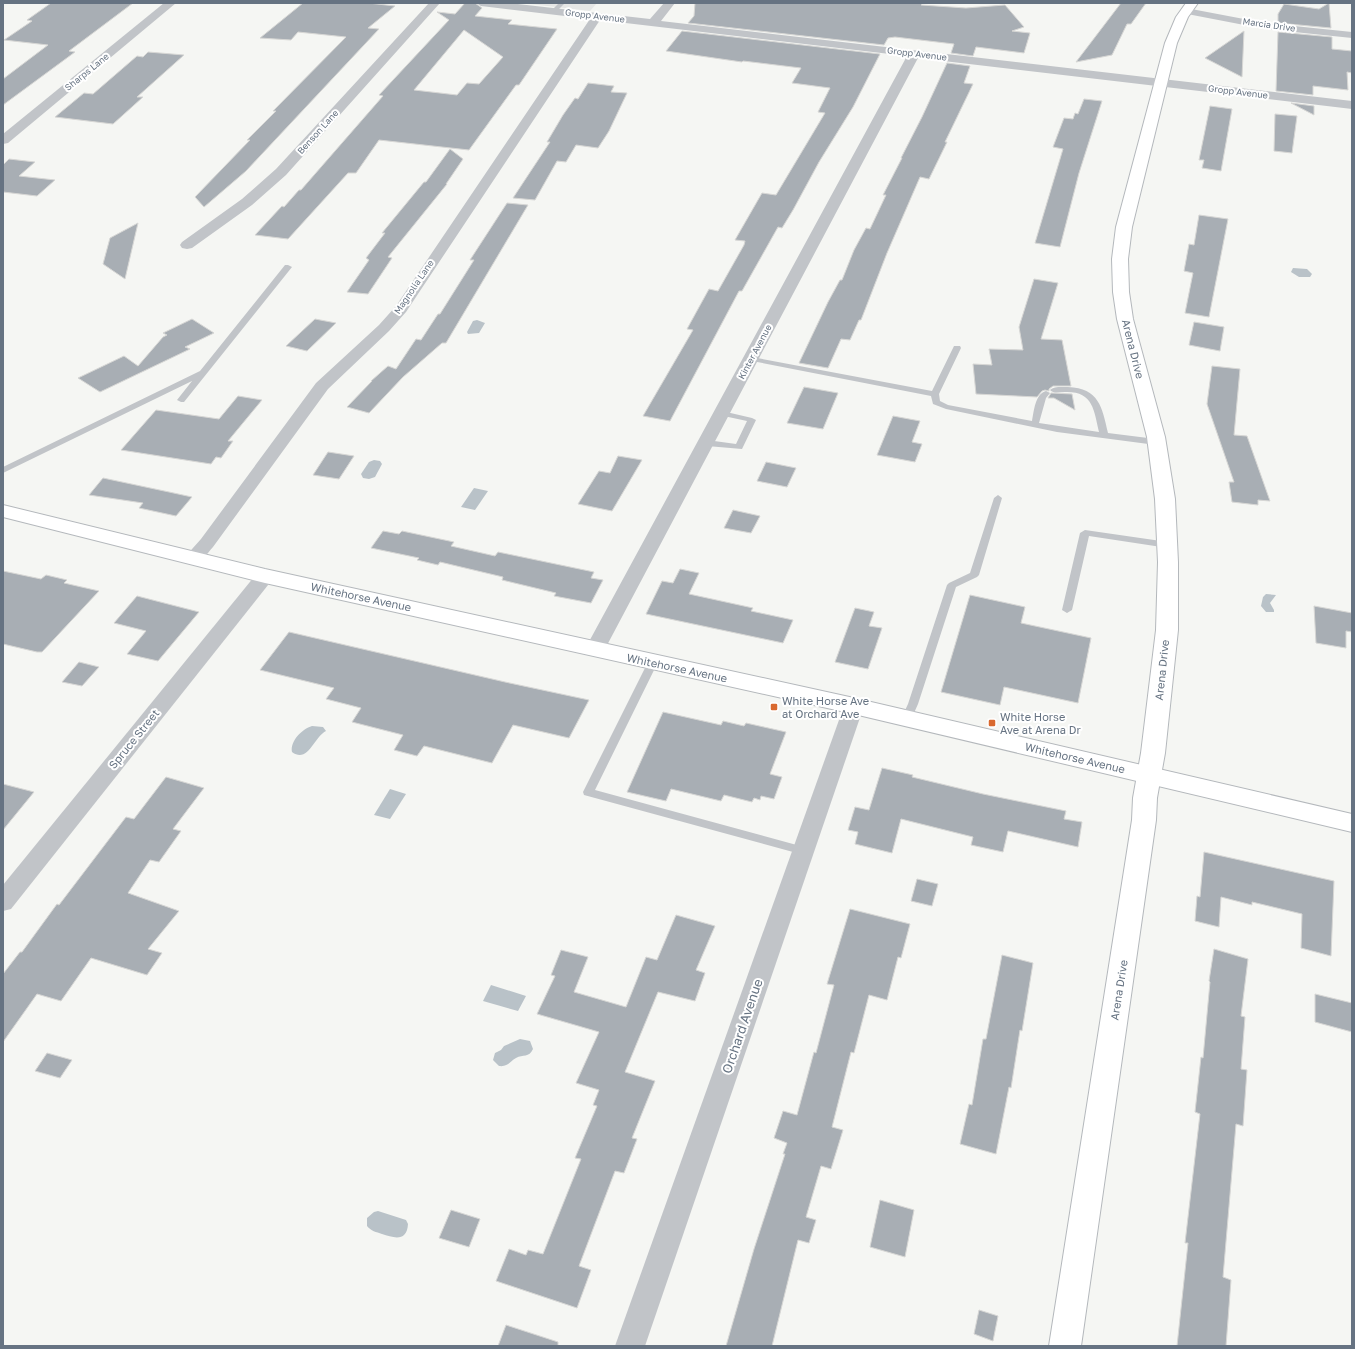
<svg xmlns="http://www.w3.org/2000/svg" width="1355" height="1349" viewBox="0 0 1355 1349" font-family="'Golos Text',sans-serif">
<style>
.built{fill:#e6e7e6}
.water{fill:#b9c2c8}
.building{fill:#a8aeb4;stroke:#d7d7d5;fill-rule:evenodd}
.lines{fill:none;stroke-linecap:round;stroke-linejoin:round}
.secondary-casing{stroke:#b4b8bc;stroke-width:2}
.primary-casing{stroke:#b4b8bc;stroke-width:2}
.service{fill:#c1c4c8;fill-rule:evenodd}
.minor{fill:#c1c4c8;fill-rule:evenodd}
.secondary{fill:#fff;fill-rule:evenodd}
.primary{fill:#fff;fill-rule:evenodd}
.poi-dot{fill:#d9692f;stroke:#fff;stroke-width:1.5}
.labels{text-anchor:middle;stroke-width:4;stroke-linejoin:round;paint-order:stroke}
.far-street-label{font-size:9px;fill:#667382;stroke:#fff}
.street-label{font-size:11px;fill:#667382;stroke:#fff}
.poi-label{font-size:11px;fill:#667382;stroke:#fff;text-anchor:start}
.near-street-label{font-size:13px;fill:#667382;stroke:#fff}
</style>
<rect width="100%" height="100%" fill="#f5f6f3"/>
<polygon class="built" points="522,3 597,3 590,11"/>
<g class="water">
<polygon points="1293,268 1307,269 1312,274 1310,277 1299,277 1291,272"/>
<polygon points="477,320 485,323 479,333 468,334 467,332 473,321"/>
<polygon points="374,460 380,461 382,464 375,477 369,479 363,478 361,474 369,462"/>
<polygon points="474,488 488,491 475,510 461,507"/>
<polygon points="1266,594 1276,595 1270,603 1274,610 1274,612 1266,612 1261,606 1263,597"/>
<path d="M312,726L323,727L326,731C314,737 308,764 292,752C290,741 302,729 312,726Z"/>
<polygon points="390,789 406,794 390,819 374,815"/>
<polygon points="491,985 526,996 518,1011 483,1001"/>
<path d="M520,1039L530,1041L533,1049C529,1058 523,1054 516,1058C509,1062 508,1067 499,1066L493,1060L495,1053L501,1050L504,1046Z"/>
<path d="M378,1211L406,1220L408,1224C407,1242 394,1238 382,1234C376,1232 371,1231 367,1226V1218L374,1212Z"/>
</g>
<g class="building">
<polygon points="51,3 133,3 69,51 75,52 3,105 3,79 48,45 4,40 32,21 27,20"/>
<polygon points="303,3 368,3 395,6 368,28 379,29 246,171 204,207 195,197 250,140 247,140 276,111 273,111 346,37 298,32 291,40 260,38"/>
<path d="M465,3H475L482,8L475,16L512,20L508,24L557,29L519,85H516L469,150L379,140L356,173H348L288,239L255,235L282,206L284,207L299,190H301L383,96L379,95L449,20L437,12L455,14ZM464,30L503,57L479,84L467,83L457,95L414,90Z"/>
<polygon points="695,3 923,3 921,5 966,8 1005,5 1024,27 1012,31 1030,33 1024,53 976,47 973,56 951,53 954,44 895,37 888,38 884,45 688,23 694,16"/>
<polygon points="1121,3 1146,3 1131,24 1127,24 1112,55 1076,62"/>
<polygon points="1329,3 1331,28 1278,23 1278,14 1284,4 1319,9"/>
<polygon points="682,31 880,54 853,107 819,162 793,210 782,228 778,227 742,291 739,291 670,421 643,416 693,330 687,329 709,289 718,291 744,245 745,241 735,240 762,193 776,195 825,113 818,112 830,88 792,83 801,68 743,61 742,62 666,51"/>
<polygon points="1244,31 1242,77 1205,58"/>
<polygon points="1278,32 1332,37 1332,49 1352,51 1352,73 1347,72 1348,90 1313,86 1313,95 1276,91"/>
<polygon points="148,52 184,55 137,97 143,97 113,124 55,117 84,93 93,94 137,56 143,57"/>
<polygon points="947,63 970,66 964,83 973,84 945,142 947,142 929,179 920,177 887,253 861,320 859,320 850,340 841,339 828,368 799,363 828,302 840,280 842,280 854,250 866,228 870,229 886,195 883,195 902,158 901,158 922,117"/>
<polygon points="588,83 614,86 611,92 627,93 609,131 598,148 576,145 566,162 557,161 535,200 513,198 550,142 547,142 563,115 575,98 578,99"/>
<polygon points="1084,99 1102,101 1079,173 1060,247 1035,243 1063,149 1053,147 1064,118 1073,119 1075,113 1078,114"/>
<polygon points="1291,103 1314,106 1314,115"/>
<polygon points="1210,106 1232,109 1221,171 1202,168 1204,160 1199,160"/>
<polygon points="1275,114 1297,116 1292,153 1274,151"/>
<polygon points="450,149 463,159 446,184 447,184 388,257 392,258 368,294 347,292 369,260 366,258 385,233 382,233 424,182 426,182"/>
<polygon points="9,159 35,162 19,176 55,180 37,196 3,192 3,165"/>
<polygon points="507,203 528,205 446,343 442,343 403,377 369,413 347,407 372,381 371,381 388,366 396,369 416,339 421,340 438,314 440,314 474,260 470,260"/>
<polygon points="1199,215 1228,219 1209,317 1185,313 1193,273 1184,271 1189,244 1194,245"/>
<polygon points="138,223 125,279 103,264 110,238"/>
<polygon points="1034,279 1058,283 1041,339 1062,340 1071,386 1053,386 1049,389 1049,391 1045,390 1042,391 1037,397 976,394 973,364 992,365 989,349 1023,350 1019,327"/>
<polygon points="192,319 214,333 185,347 190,349 100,392 78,378 124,356 138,366 163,337 167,335 163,333"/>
<polygon points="315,319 336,323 307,351 286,346"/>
<polygon points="1194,322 1224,327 1220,351 1189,345"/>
<polygon points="1212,366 1240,369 1234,435 1247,436 1270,501 1258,500 1258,505 1232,502 1229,482 1234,482 1207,404"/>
<polygon points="804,387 838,393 823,429 787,423"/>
<polygon points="1051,393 1072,394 1075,410 1054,398 1048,398"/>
<polygon points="238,396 262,400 228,441 233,441 221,458 216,457 211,464 121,450 156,410 219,419"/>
<polygon points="893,416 920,421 912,442 922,444 915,462 877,455"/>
<polygon points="328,452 354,456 339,479 313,475"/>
<polygon points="618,456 642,460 612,511 578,504 599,471 610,473"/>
<polygon points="766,462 796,468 787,487 757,481"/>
<polygon points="103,478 169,492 192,497 176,516 139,508 143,503 89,495"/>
<polygon points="733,510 760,516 751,533 724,528"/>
<polygon points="383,531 399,534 402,531 454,542 451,546 495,556 498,552 594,572 591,578 603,580 591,603 554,596 556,593 502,580 503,577 440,562 438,565 417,560 419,558 371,548"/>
<polygon points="680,569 699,573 689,594 753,608 751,611 793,620 783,643 646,614 662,581 673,583"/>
<polygon points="3,571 41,579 46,575 67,580 64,583 99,591 42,652 37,652 3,644"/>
<polygon points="970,595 1025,607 1021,623 1091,638 1078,703 1004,687 1000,705 941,692"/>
<polygon points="137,596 199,612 158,661 127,654 146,631 114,623"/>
<polygon points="1314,606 1352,613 1352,632 1346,631 1346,648 1316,643"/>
<polygon points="855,608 874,612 869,626 882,628 868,669 835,662"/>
<polygon points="289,632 505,682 589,700 569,738 513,725 492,763 424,746 417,756 394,750 403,735 352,722 361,708 326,699 334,688 260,670"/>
<polygon points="79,662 99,667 82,686 62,682"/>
<polygon points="663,712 721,725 723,721 744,726 746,723 786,732 770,774 782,777 774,799 761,796 760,800 754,798 752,802 724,795 721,801 671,789 666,801 627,792"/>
<polygon points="882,768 913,775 912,777 983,794 1066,811 1064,819 1082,822 1078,847 1008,831 1003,852 971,845 973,837 901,819 892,853 855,844 858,832 848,830 855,807 869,810"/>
<polygon points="166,777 204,788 173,829 181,831 159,862 150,860 128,893 179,911 148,949 162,953 147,975 91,958 61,1001 37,994 3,1042 3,974 20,952 22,952 57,904 59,905 126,817 134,819"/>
<polygon points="3,784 34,792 3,830"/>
<polygon points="1204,852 1334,881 1331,956 1301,948 1302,914 1252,902 1252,905 1221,897 1219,927 1195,921 1197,896 1200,897"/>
<polygon points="917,879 938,884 932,906 911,901"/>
<polygon points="850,909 910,924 901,958 898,957 887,1000 869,995 854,1053 851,1052 832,1127 843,1130 831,1169 821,1166 806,1217 816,1220 809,1243 798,1240 772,1346 726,1346 754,1249 785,1154 783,1154 787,1143 774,1138 783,1111 797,1115 814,1052 816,1053 834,985 827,984"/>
<polygon points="676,915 715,926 696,970 705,973 695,1001 658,992 625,1072 655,1081 632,1138 637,1139 624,1173 615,1171 579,1266 591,1270 577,1308 496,1281 509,1249 526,1255 528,1250 543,1254 581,1159 575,1158 597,1106 593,1105 599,1090 576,1083 599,1032 537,1014 555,976 551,975 561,950 588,957 574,992 626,1007 646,957 657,960"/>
<polygon points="1214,949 1248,959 1241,1016 1245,1017 1241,1069 1247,1070 1243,1126 1236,1124 1223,1277 1231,1280 1226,1346 1177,1346 1188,1243 1185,1243 1200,1114 1195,1112 1201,1057 1203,1058 1210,982 1209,981"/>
<polygon points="1002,955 1033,963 1022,1031 1020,1030 1011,1088 1009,1087 996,1154 960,1144 969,1104 972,1105 983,1039 986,1039"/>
<polygon points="1315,994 1352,1003 1352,1032 1315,1022"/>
<polygon points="47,1053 72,1060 60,1078 35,1071"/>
<polygon points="880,1200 914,1210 905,1257 870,1247"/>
<polygon points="451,1210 480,1219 469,1247 439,1238"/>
<polygon points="979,1310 998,1316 993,1341 974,1334"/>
<polygon points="506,1325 558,1342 558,1346 498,1346"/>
</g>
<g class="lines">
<defs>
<polygon id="secondary" points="1186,3 1198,3 1188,17 1177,43 1132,227 1128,259 1129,292 1133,319 1165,437 1175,499 1178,562 1178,630 1165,753 1157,798 1156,820 1081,1346 1049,1346 1132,820 1133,798 1141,753 1156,630 1158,562 1155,499 1147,437 1117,319 1113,292 1112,259 1116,227 1165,43 1176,17"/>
<polygon id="primary" points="3,505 265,569 854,698 1352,814 1352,832 854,714 265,583 3,517"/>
</defs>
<use href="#secondary" class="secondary-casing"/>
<use href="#primary" class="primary-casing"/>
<g class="service">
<polygon points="559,3 565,3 556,12 552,12 552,10"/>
<polygon points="285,265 288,265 292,267 184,402 181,402 177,400 192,381 3,473 3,467 200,371"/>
<path d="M954,346H960L961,348L939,394L940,401L948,405L1032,421C1034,411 1035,394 1046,391L1050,393L1046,398L1039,423L1099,432C1094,410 1093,391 1065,392C1059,392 1054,394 1050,390C1054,386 1062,387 1068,387C1099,388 1102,407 1108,433L1156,439L1160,442L1156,445L1057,432L946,409L933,404L931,396L752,361L748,359L752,357L932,391Z"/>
<polygon points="719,411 722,411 752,418 756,420 742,449 707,446 703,443 707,440 736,444 747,421 719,415 718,413"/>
<polygon points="998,495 1002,498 979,575 977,577 956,587 918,704 910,722 902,722 901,719 908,704 947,585 949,583 970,573 994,498"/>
<polygon points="1085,530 1168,542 1173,545 1168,548 1089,536 1072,610 1067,613 1062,610 1080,533"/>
<polygon points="653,659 658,662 595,790 804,847 808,848 810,851 808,854 804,855 584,795 583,792 648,662"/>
</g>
<g class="minor">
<polygon points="164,3 176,3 8,143 3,144 3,134"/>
<polygon points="429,3 440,3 286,175 252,205 192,248 187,249 182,248 180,245 182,242 242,199 276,169"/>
<path d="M476,3H509L650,19L664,3H675L661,21L1352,101V109L918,58L605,649L602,654L595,656L588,654L585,649L907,56L600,20L406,312L389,331L328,389L213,547C205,556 200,566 186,562L184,558L201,539L316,383L379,325L396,306L590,19L481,6Z"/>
<polygon points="1186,8 1265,23 1352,32 1352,38 1265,29 1182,13 1181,11 1182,9"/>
<polygon points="265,570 272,572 274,576 272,580 11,909 3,911 3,885 258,572"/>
<polygon points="854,699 861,701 864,706 645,1346 615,1346 844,706 847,701"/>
</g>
<use href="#secondary" class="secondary"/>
<use href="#primary" class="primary"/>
</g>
<g class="poi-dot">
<rect x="770" y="703" width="8" height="8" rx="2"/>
<rect x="988" y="719" width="8" height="8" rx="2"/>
</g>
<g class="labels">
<g class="far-street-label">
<text transform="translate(595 16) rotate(7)" y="3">Gropp Avenue</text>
<text transform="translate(1269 25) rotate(8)" y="3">Marcia Drive</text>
<text transform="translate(917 54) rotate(7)" y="3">Gropp Avenue</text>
<text transform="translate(87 72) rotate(-39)" y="3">Sharps Lane</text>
<text transform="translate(1238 92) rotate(7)" y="3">Gropp Avenue</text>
<text transform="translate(318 132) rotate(-48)" y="3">Benson Lane</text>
<text transform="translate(414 287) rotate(-56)" y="3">Magnolia Lane</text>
<text transform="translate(755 352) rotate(-62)" y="3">Kinter Avenue</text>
</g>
<g class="street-label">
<text transform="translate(1133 349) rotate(76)" y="4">Arena Drive</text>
<text transform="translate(361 597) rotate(12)" y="4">Whitehorse Avenue</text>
<text transform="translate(677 668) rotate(12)" y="4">Whitehorse Avenue</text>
<text transform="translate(1162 670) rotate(-84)" y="4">Arena Drive</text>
<text transform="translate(134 739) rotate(-51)" y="4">Spruce Street</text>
<text transform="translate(1075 758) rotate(13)" y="4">Whitehorse Avenue</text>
<text transform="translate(1119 990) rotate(-81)" y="4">Arena Drive</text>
</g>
<g class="poi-label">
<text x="782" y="705">White Horse Ave<tspan x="782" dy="13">at Orchard Ave</tspan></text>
<text x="1000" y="721">White Horse<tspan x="1000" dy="13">Ave at Arena Dr</tspan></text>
</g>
<g class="near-street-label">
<text transform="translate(742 1026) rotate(-71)" y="5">Orchard Avenue</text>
</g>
</g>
<rect width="1355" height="1349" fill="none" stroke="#667382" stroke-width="8"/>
</svg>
